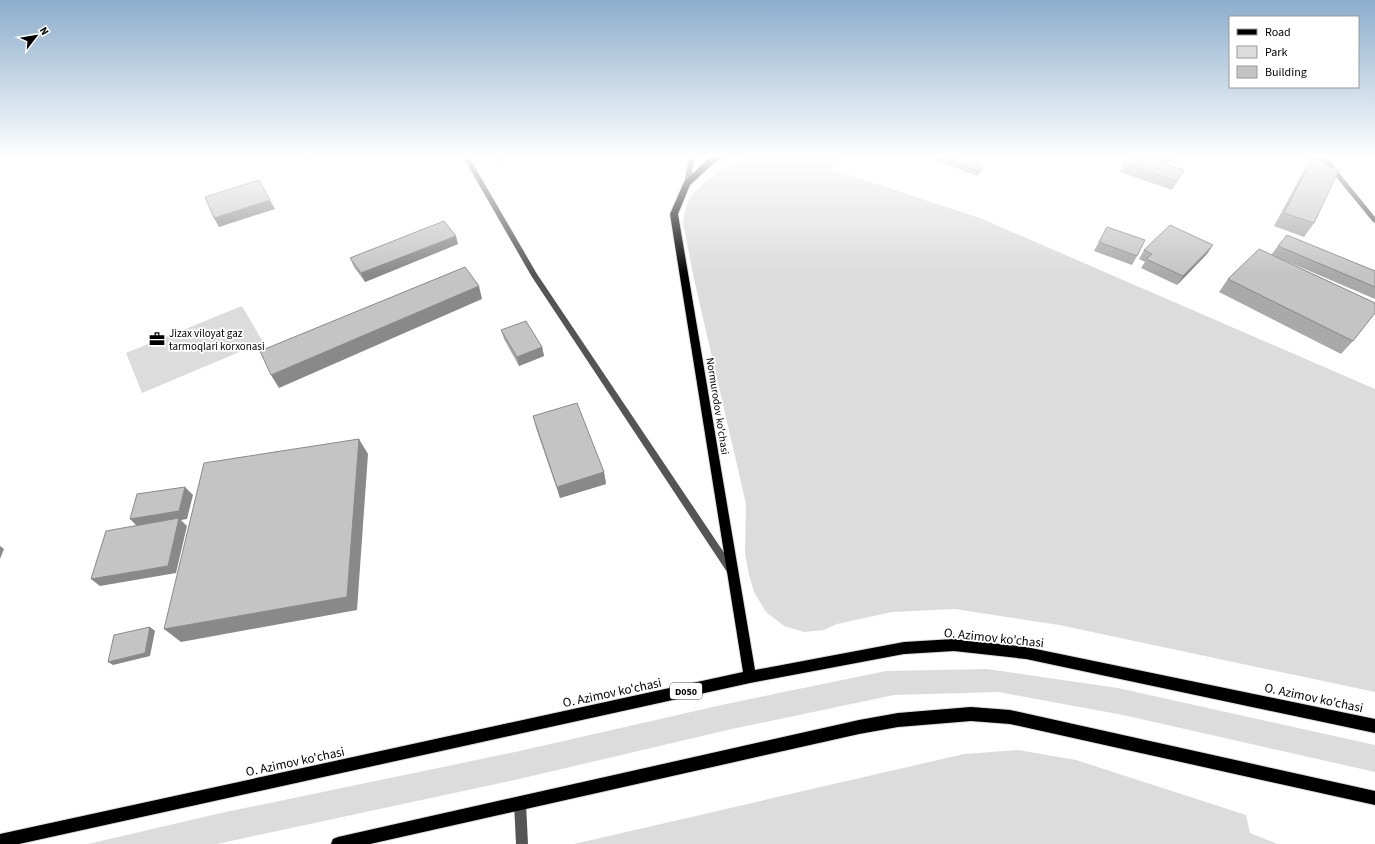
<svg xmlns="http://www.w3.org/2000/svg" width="1375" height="844" viewBox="0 0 1375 844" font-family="'Source Sans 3',sans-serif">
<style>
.green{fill:#dcdcdc}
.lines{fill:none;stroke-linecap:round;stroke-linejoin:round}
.primary-casing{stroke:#dbdbdb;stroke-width:2}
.service{fill:#555;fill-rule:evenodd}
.minor{fill:#555;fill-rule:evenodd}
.primary{fill:#000;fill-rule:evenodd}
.wall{fill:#a9a9a9}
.shaded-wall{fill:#898989}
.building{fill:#c4c4c4;stroke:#898989}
.labels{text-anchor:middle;stroke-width:3.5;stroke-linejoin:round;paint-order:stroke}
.shield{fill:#fff;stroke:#4c4c4c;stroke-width:1}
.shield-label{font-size:10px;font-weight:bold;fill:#000}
.poi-label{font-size:11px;fill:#000;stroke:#fff;text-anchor:start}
.street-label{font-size:11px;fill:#000;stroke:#fff}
.near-street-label{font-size:13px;fill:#000;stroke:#fff}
</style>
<rect width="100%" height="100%" fill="#fff"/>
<g class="green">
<polygon points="746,157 846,157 831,169 980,218 1375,389 1375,692 1059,625 955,609 892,612 837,624 824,630 804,632 784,626 766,612 754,592 749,575 745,553 746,504 694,279 683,223 686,207 690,197 703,184 721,169"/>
<polygon points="242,306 263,342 142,393 126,353"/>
<polygon points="987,669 1118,688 1375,745 1375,772 1123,715 998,692 894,695 732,729 519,779 217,844 88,844 221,813 515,752 726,704 886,671"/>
<polygon points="1018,750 1076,760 1246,815 1250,833 1278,844 574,844 964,754"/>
</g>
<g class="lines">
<defs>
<g id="primary">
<polygon points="714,157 725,157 715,162 690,185 678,214 755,670 904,642 954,639 1026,647 1375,719 1375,733 1026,659 954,651 904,654 750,683 19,844 0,844 0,834 743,672 670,214 684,182 709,158"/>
<polygon points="971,707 1010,710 1375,791 1375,805 1010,724 971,721 898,727 859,734 370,844 331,844 333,839 338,837 859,720 898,713"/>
</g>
</defs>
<use href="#primary" class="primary-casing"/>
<g class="service">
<polygon points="1171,157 1181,157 1159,164 1156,162"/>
<polygon points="1303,157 1327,158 1375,217 1375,223 1373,222 1323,161 1306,159"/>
</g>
<g class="minor">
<polygon points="463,157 469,157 537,274 735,569 737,572 735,575 732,576 729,575 532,277"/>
<polygon points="689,157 695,157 690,184 687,186 684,184"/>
<polygon points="520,797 524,799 526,803 528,844 516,844 514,803 516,799"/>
</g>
<use href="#primary" class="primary"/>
</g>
<g class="wall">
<polygon points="936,157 955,157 982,167 981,171 977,176 935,160"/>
<polygon points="1127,157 1154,157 1149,158 1179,179 1172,190 1120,172 1124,163 1128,158"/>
<polygon points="1311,161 1314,223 1304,237 1274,226 1302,174"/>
<polygon points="1099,242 1137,256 1132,265 1094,251"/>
<polygon points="458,244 365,282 354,267 350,258"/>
<polygon points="1213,245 1207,254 1177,285 1141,268 1145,262 1139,259 1144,250"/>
<polygon points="1278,246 1375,271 1375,299 1286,261 1353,341 1341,354 1219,292 1228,279 1271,255"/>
<polygon points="501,330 542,347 544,356 519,366 504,339"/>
<polygon points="533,416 604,472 606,484 560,498 536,428"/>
</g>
<g class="shaded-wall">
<polygon points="302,157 318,157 303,160"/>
<polygon points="495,157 513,157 496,161"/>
<polygon points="982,167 981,171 977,176 979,171"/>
<polygon points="270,200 275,209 219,227 214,218"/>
<polygon points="456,236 458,244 365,282 361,273"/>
<polygon points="1213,245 1207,254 1177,285 1183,276"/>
<polygon points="479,286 482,299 279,388 271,375"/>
<polygon points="542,347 544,356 519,366 517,357"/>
<polygon points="359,439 368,454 357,610 181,642 164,629"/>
<polygon points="604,472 606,484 560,498 557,487"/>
<polygon points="185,487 193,495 187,519 181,520 187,526 176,573 100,586 91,579 138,527 130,519"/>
<polygon points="0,546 4,549 0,559"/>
<polygon points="150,627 155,631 150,656 113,665 108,662"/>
</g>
<g class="building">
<polygon points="939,157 955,157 982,167 979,171"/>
<polygon points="1129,157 1146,157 1184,170 1177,181 1124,163"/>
<polygon points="1311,161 1339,170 1314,223 1284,213"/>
<polygon points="259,180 270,200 214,218 205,197"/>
<polygon points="444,221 456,236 361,273 350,258"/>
<polygon points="1170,225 1213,245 1183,276 1146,259 1152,254 1144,250"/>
<polygon points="1107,227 1145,240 1137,256 1099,242"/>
<polygon points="1287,235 1375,271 1375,287 1278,246"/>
<polygon points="1259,249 1375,303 1375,313 1353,341 1228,279"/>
<polygon points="465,267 479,286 271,375 260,351"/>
<polygon points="526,321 542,347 517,357 501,330"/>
<polygon points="577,403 604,472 557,487 533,416"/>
<polygon points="359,439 347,597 164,629 204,463"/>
<polygon points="185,487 179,511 130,519 137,494"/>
<polygon points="179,518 168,566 91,579 106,531"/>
<polygon points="150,627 145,653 108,662 114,635"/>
</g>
<linearGradient id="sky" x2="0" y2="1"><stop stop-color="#8cadcc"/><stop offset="0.57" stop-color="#fff"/><stop offset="1" stop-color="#fff" stop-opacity="0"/></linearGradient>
<rect width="1375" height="275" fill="url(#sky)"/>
<defs>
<symbol id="office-bare" viewBox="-9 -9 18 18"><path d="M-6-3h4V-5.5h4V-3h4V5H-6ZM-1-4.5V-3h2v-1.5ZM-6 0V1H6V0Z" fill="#000" stroke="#fff" stroke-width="2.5" paint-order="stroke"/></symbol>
</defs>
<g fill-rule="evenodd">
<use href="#office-bare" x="146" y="328" width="22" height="22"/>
</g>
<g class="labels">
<rect class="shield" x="670" y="683" width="32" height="16" rx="3"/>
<g class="shield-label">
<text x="686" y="695">D050</text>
</g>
<g class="poi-label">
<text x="169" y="337">Jizax viloyat gaz<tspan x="169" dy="13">tarmoqlari korxonasi</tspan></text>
</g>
<g class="street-label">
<text transform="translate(718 406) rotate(81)" y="4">Normurodov ko'chasi</text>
</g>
<g class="near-street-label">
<text transform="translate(994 637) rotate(6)" y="5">O. Azimov ko'chasi</text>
<text transform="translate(612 692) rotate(-12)" y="5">O. Azimov ko'chasi</text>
<text transform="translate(1314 697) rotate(12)" y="5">O. Azimov ko'chasi</text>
<text transform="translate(295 761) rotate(-12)" y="5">O. Azimov ko'chasi</text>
</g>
</g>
<rect x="1229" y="16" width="130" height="72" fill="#ffffff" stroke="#999999"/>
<rect x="1237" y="29" width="20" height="6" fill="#000000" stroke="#999999"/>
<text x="1265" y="36" font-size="12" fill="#000000">Road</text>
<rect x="1237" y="46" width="20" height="12" fill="#dcdcdc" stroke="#999999"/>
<text x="1265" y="56" font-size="12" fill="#000000">Park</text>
<rect x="1237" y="66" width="20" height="12" fill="#c4c4c4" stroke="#999999"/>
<text x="1265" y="76" font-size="12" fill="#000000">Building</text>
<g transform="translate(36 36) rotate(59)" stroke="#ffffff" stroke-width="3" paint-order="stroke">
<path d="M0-3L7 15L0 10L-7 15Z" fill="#000000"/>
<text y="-6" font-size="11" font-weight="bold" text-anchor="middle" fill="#000000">N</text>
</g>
</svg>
